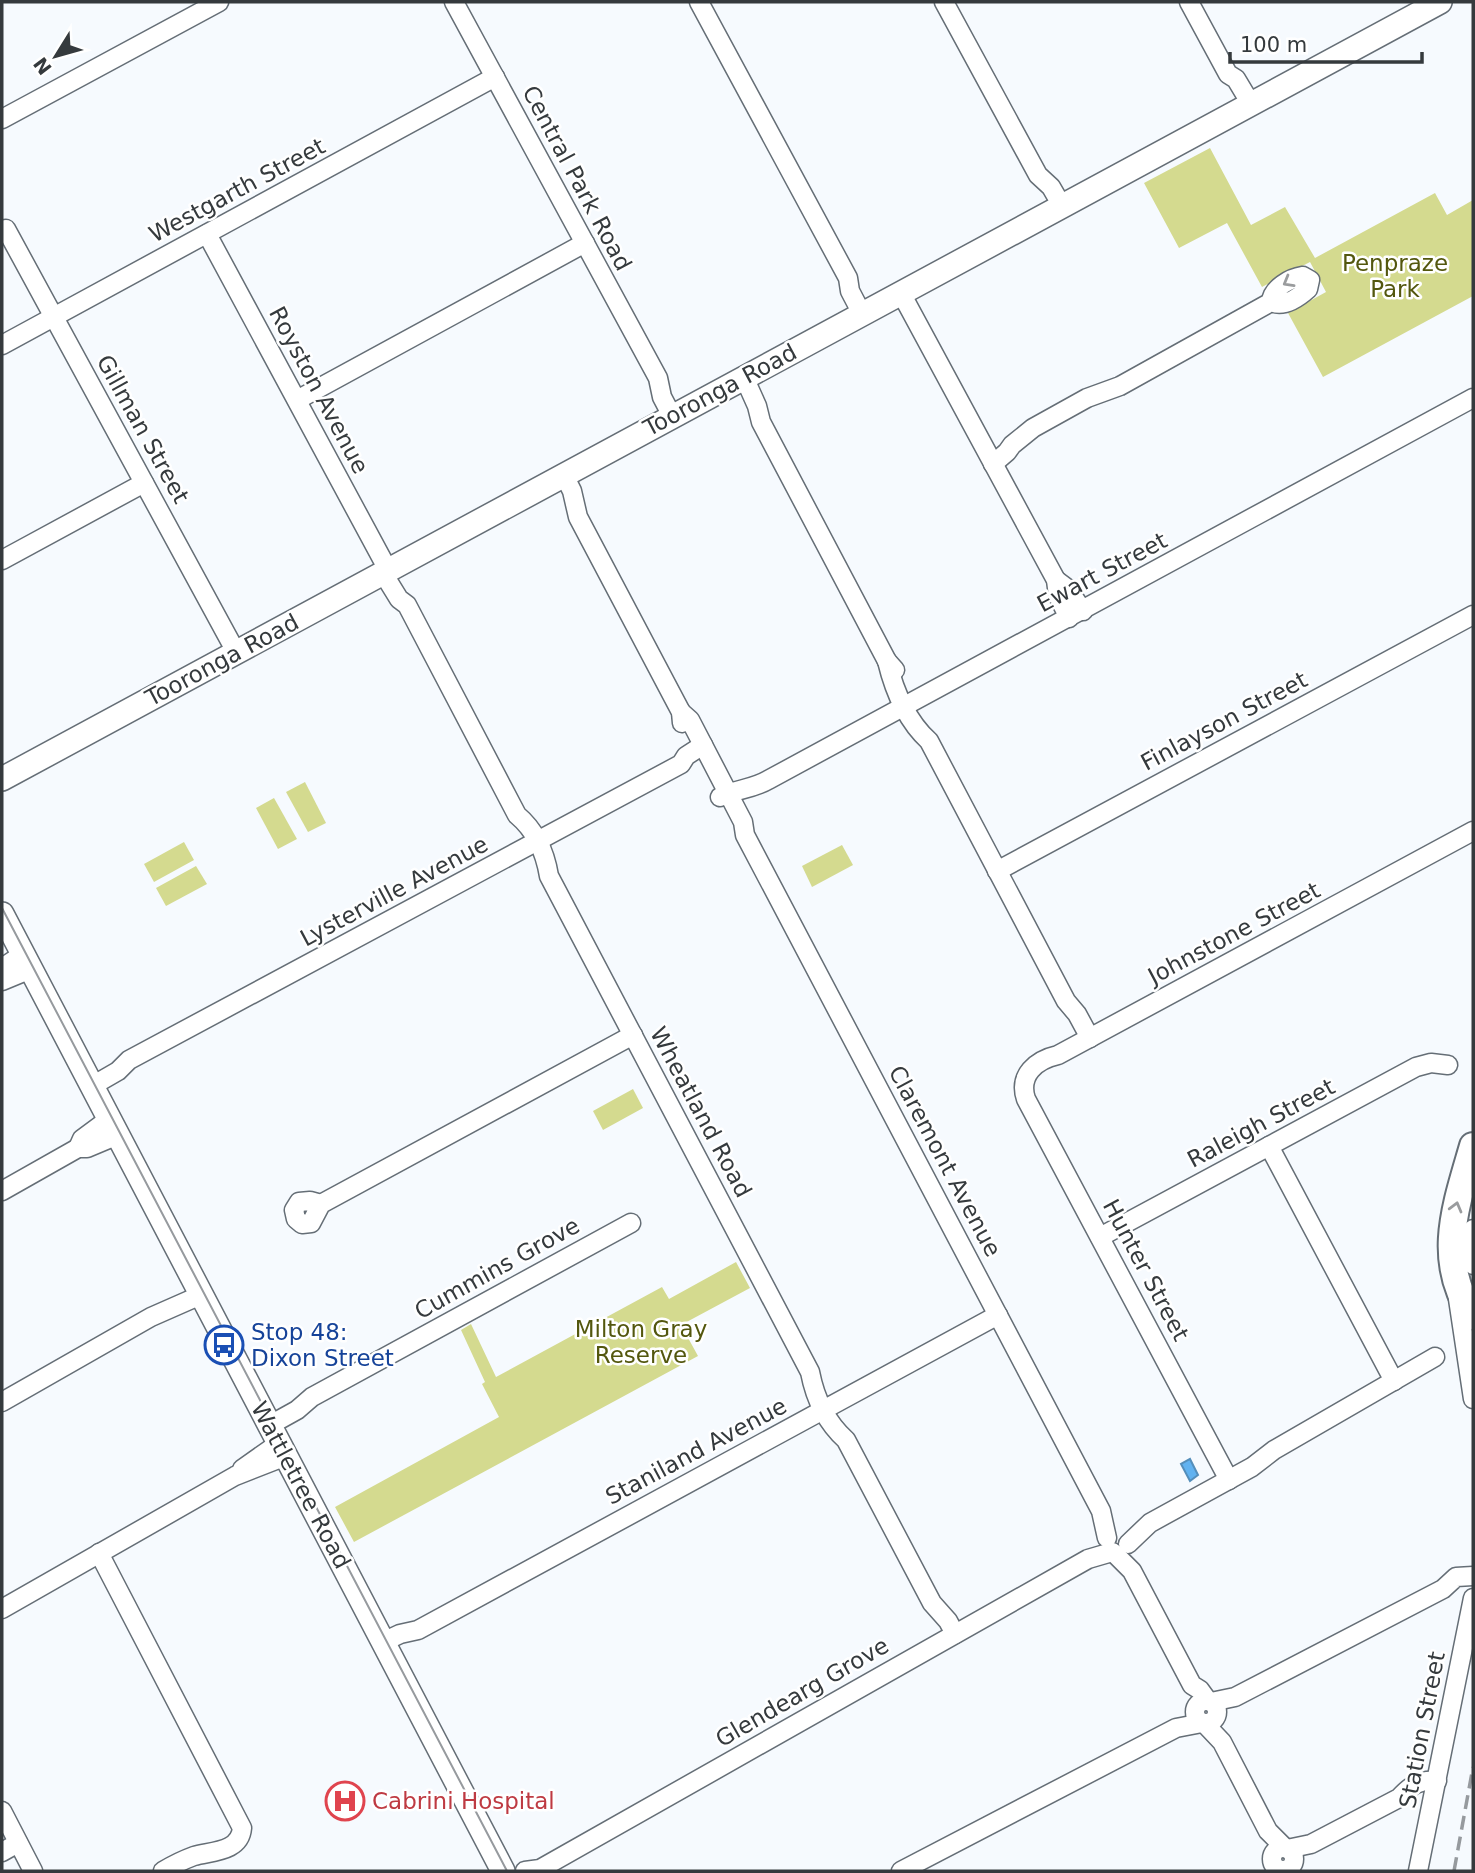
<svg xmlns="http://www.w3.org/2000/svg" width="1475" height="1873" viewBox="0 0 1475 1873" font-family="'DejaVu Sans',sans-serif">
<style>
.green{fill:#d4da8f}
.water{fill:#61b2f0;stroke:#548eba;stroke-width:2}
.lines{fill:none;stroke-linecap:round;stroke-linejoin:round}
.minor-casing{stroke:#656e76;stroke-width:21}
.major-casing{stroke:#656e76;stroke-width:26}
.highway-casing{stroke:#656e76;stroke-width:30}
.minor{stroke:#fff;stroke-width:18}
.major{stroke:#fff;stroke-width:23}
.highway{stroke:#fff;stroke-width:26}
.tram{stroke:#969a9e;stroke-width:2}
.rail{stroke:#969a9e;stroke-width:3.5;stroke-dasharray:14 7;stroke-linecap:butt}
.oneway{stroke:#9a9c9e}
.labels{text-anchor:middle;stroke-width:5;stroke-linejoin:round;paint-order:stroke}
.street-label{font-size:23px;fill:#353a3d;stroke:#fff}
.park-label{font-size:23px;fill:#53570e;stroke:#fff}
.transit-label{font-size:23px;fill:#164399;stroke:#fff;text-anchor:start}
.health-label{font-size:23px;fill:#be3a42;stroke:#fff;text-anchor:start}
</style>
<rect width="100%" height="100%" fill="#f6fafe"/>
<g class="green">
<polygon points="1210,148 1251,225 1285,207 1315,258 1435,193 1447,215 1473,200 1473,296 1323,377 1288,313 1326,292 1310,262 1262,287 1227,223 1179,248 1144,183"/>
<polygon points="305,782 326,823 308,832 286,792"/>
<polygon points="274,798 297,839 278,849 256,808"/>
<polygon points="184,842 194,860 154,882 144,864"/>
<polygon points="842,845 853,865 812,887 802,866"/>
<polygon points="196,866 207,884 166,906 156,888"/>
<polygon points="633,1089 643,1108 603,1130 593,1111"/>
<polygon points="736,1262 750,1288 681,1325 698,1356 354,1542 335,1507 499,1417 482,1384 485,1382 461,1330 471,1324 496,1377 662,1287 669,1299"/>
</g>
<polygon class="water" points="1190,1459 1198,1475 1190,1481 1181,1464"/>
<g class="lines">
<defs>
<g id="minor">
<polyline points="454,2 658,378 662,397 672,416"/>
<polyline points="699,2 848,278 850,291 862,314"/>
<polyline points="944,2 1038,175 1051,187 1062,206"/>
<polyline points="1189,2 1228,74 1236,79 1251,104"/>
<polyline points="2,119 219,2"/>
<polyline points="6,229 236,652"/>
<polyline points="207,234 388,570"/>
<polyline points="901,293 1056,580 1058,596 1069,618"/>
<polyline points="2,345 495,77"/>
<polyline points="744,377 757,406 761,422 887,661 895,670"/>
<polyline points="297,400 585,243"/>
<path d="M993,464L1007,452L1012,445L1033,428L1087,398L1120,386L1271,302C1284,308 1298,298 1308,289L1310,280L1303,276C1290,278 1272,288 1271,302"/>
<polyline points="564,475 572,491 578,517 681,712 682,723"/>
<polyline points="2,560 144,483"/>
<path d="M383,573L399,599L407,605L517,815C535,830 545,852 549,876L810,1372C815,1398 826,1422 846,1440L932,1603L948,1621L955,1634"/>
<polyline points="1056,580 1068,589 1083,611"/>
<path d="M887,661C894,690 907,721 929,741L1066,1001L1077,1014L1090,1038"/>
<polyline points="681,712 690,720 743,822 745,835 1101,1511 1107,1538"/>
<path d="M720,797C736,789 753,789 768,780L1473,398"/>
<polyline points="997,871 1473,615"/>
<polyline points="2,968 23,954"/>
<polyline points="2,981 31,969"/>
<polyline points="92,1086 118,1071 129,1060 681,764 686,756 703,745"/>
<polyline points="1269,1146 1394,1381"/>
<polyline points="78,1148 82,1139 109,1119"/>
<polyline points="2,1191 78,1148 87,1148 118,1135"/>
<polyline points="321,1204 310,1201 299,1202 294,1210 296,1219 302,1224 311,1223 321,1204 633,1035"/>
<polyline points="1473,1229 1473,1265"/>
<polyline points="1100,1237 1416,1067 1431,1063 1448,1065"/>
<polyline points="1458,1299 1473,1399"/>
<polyline points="2,1402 151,1317 201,1295"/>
<polyline points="270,1425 297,1410 312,1397 631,1223"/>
<polyline points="242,1469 279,1443"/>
<path d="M1229,1480L1026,1099C1018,1075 1036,1060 1058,1055L1473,831"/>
<polyline points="1128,1544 1150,1523 1252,1467 1274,1450 1435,1357"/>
<path d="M99,1553L242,1828C240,1852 212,1851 194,1856C183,1860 173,1865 163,1871"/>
<polyline points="1114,1553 1132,1571 1192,1685 1200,1690 1208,1701"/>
<polyline points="2,1609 235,1476 286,1456"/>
<polyline points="383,1642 400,1634 418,1630 998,1315"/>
<circle cx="1206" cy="1712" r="11"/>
<polyline points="1211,1702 1235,1697 1443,1589 1456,1577 1473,1576"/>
<polyline points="1204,1723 1222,1742 1268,1831 1285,1848"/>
<polyline points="2,1811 33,1871"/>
<circle cx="1283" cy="1859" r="11"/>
<path d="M1287,1849L1311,1844L1399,1798C1411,1785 1420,1779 1437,1781"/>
<polyline points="2,1852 18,1843"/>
<polyline points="525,1871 540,1869 1088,1559 1112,1552"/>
<polyline points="901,1871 1176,1728 1202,1723"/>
<polyline points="1418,1871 1473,1598"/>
</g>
<g id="major">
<polyline points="2,779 1440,2"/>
<polyline points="2,914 503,1871"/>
</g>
<path id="highway" d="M1473,1146C1456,1205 1435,1260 1473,1316"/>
</defs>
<use href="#minor" class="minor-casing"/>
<use href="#major" class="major-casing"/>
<use href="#highway" class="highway-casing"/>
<use href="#minor" class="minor"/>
<use href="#major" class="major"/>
<use href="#highway" class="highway"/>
<polyline class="tram" points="2,908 507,1871"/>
<polyline class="rail" points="1454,1871 1473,1767"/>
</g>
<defs><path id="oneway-chevron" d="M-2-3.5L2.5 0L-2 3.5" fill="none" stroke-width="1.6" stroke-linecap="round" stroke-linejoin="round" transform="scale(1.75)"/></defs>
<g class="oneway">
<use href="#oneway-chevron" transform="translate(1288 282) rotate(150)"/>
<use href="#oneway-chevron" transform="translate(1456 1207) rotate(-75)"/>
</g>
<defs>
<symbol id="bus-ring" viewBox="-11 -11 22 22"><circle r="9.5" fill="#fff" stroke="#1a4fb4" stroke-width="1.5"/><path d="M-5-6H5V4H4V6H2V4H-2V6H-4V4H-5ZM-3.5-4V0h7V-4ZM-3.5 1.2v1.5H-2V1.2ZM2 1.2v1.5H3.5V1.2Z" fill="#1a4fb4"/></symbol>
<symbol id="hospital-ring" viewBox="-11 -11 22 22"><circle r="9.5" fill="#fff" stroke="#e0444e" stroke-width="1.5"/><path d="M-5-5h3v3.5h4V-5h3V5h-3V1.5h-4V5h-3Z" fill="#e0444e"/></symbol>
</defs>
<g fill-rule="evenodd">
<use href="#bus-ring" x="202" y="1323" width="44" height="44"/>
<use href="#hospital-ring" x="323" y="1779" width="44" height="44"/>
</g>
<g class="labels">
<g class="street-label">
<text transform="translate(577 178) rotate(62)" y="8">Central Park Road</text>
<text transform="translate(237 190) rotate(-28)" y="8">Westgarth Street</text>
<text transform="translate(319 390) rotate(62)" y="8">Royston Avenue</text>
<text transform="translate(720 390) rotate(-28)" y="8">Tooronga Road</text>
<text transform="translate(143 429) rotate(61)" y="8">Gillman Street</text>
<text transform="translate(1102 572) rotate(-28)" y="8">Ewart Street</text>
<text transform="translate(222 660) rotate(-28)" y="8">Tooronga Road</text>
<text transform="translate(1224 721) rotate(-28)" y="8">Finlayson Street</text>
<text transform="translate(394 891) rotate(-28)" y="8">Lysterville Avenue</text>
<text transform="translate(1234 933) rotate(-28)" y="8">Johnstone Street</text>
<text transform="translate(701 1112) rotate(62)" y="8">Wheatland Road</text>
<text transform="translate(1261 1123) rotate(-28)" y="8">Raleigh Street</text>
<text transform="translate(945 1161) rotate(62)" y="8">Claremont Avenue</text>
<text transform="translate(497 1268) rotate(-29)" y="8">Cummins Grove</text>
<text transform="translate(1146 1270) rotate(62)" y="8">Hunter Street</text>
<text transform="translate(696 1451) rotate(-28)" y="8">Staniland Avenue</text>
<text transform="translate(301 1485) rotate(62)" y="8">Wattletree Road</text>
<text transform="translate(802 1692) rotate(-30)" y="8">Glendearg Grove</text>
<text transform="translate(1422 1730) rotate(-79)" y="8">Station Street</text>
</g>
<g class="park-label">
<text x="1395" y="271">Penpraze<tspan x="1395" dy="26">Park</tspan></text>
<text x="641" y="1337">Milton Gray<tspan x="641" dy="26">Reserve</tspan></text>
</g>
<g class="transit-label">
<text x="251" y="1340">Stop 48:<tspan x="251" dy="26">Dixon Street</tspan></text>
</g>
<g class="health-label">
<text x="372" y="1809">Cabrini Hospital</text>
</g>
</g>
<rect width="1475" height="1873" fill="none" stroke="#353a3d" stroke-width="7"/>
<g transform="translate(56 56) rotate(233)" stroke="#ffffff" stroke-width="5" paint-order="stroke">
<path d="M0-5L12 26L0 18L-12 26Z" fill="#353a3d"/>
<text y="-10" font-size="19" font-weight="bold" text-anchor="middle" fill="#353a3d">N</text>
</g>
<path d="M1230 52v10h192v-10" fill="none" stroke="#353a3d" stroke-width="3.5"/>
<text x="1240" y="52" font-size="21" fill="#353a3d" stroke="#ffffff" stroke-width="5" paint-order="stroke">100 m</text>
</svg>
